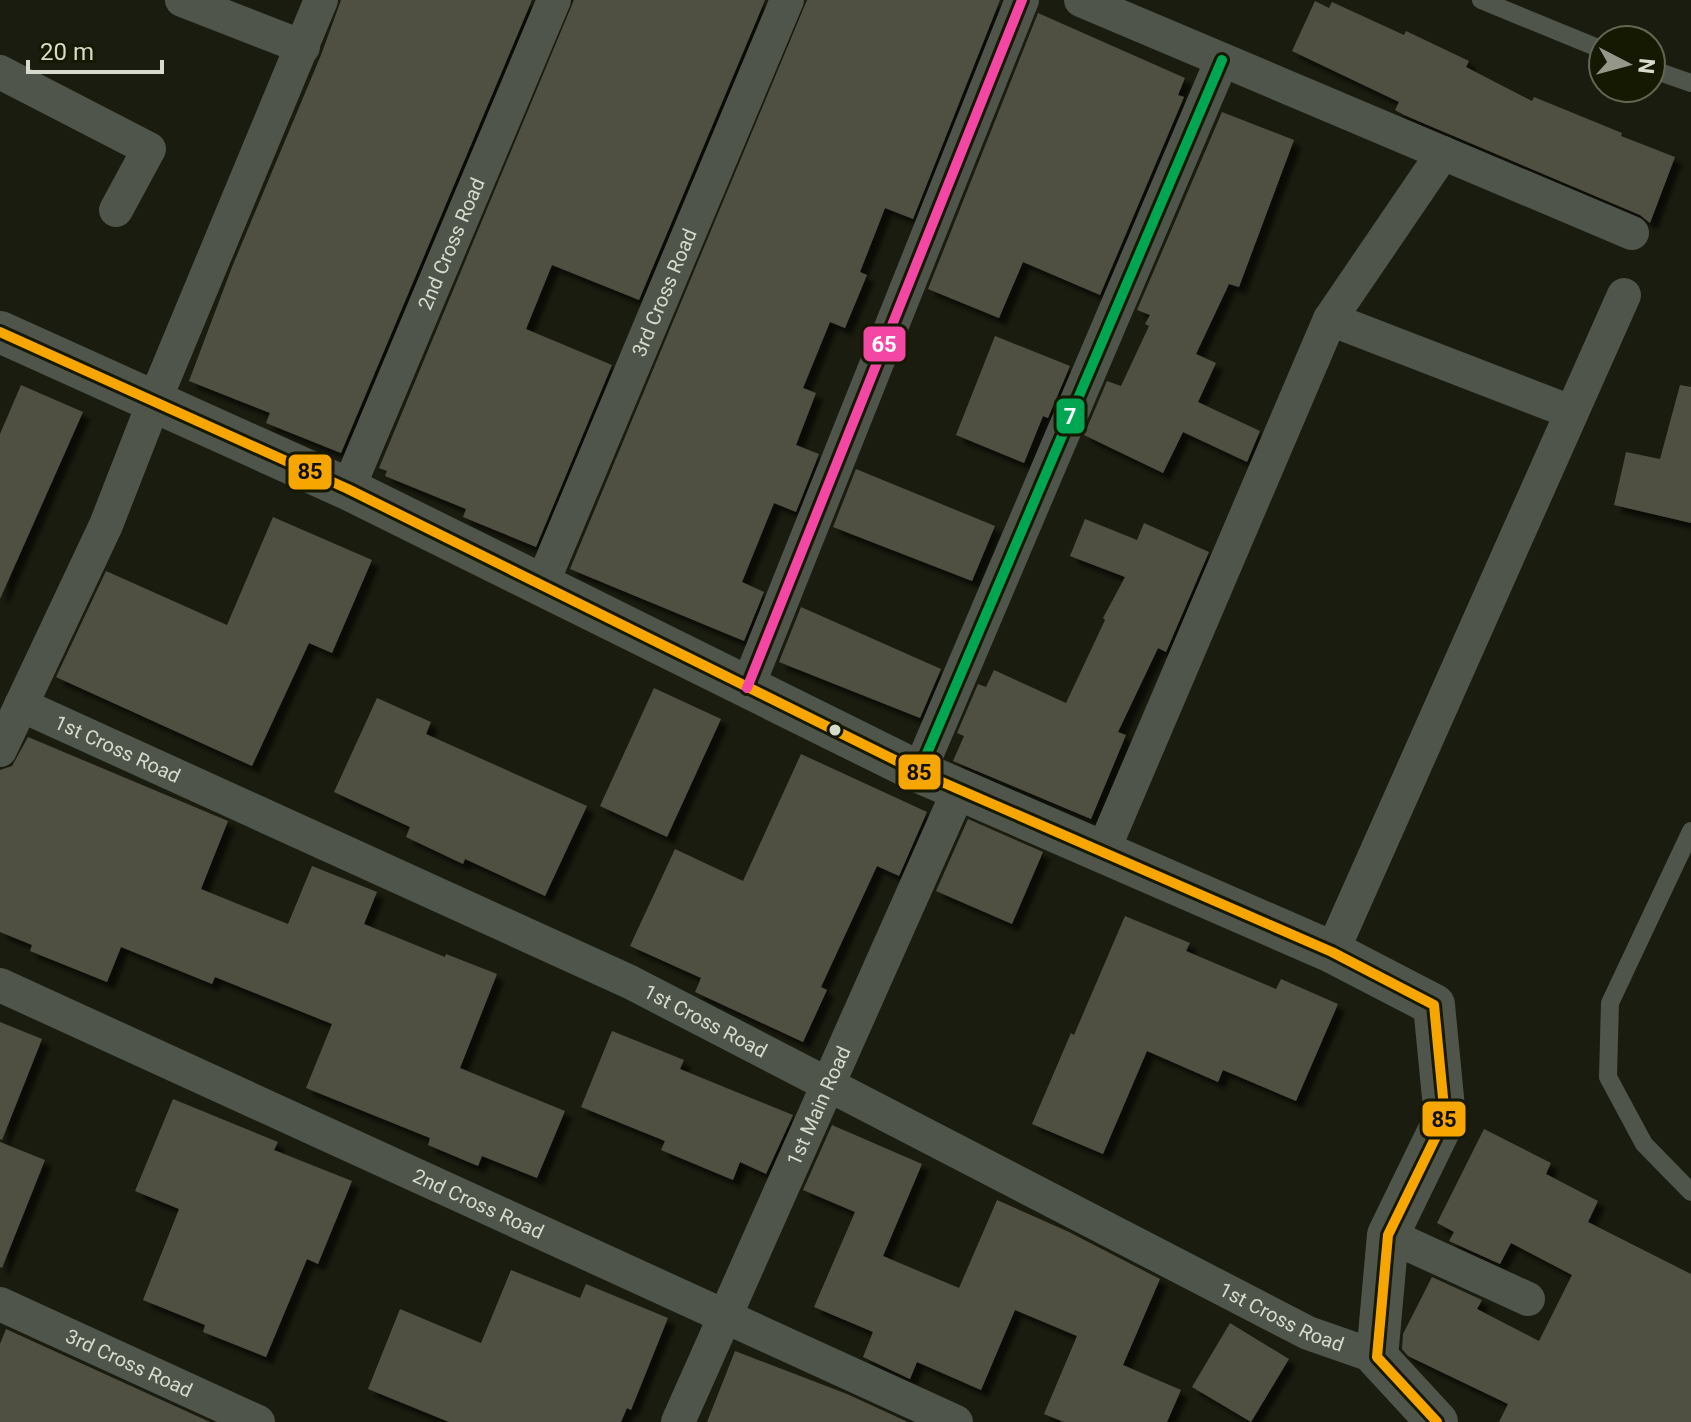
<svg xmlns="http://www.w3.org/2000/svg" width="1691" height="1422" viewBox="0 0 1691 1422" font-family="Roboto,sans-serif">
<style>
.building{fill:#504f43;filter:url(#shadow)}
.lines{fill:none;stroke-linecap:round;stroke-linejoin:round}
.service{stroke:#4f554b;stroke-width:18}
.minor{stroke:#4f554b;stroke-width:34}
.tertiary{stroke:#4f554b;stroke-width:42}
.bus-1-casing{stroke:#151902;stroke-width:16}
.bus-2-casing{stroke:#151902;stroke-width:16}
.bus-3-casing{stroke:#151902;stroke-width:16}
.bus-1{stroke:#f7a600;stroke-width:10}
.bus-2{stroke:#f346a5;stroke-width:10}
.bus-3{stroke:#00a651;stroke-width:10}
.bus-dot{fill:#d7dbcb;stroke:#151902;stroke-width:3}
.labels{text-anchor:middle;stroke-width:8;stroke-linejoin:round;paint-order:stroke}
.street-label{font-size:20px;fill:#d7dbcb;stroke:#151902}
.line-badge{stroke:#151902;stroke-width:3}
.badge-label{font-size:22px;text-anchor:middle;font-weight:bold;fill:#fff}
.pale-badge-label{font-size:22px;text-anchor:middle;font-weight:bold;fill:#111}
</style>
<defs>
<filter id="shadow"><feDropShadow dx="7" dy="7" stdDeviation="2" flood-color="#0009"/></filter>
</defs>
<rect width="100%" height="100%" fill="#1a1c0f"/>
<g class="building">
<polygon points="341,0 532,0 341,453 266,423 270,413 189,381 232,267 321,55"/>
<polygon points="574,0 765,0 639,300 552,265 526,329 612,365 536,547 463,517 466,509 385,476 387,471 379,468"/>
<polygon points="807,0 1000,0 913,219 885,208 860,272 867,275 845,328 830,322 803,388 816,393 796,445 819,454 796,512 774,503 742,582 764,592 744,641 570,569"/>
<polygon points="1315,1 1329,8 1332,2 1404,35 1406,31 1469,61 1466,67 1532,101 1534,97 1622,133 1621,136 1675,157 1650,223 1640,215 1404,115 1395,110 1399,102 1292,51"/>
<polygon points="1038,13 1185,78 1178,95 1184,97 1100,295 1023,262 999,318 928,289"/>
<polygon points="1222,112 1294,140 1239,287 1229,284 1196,354 1216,363 1198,402 1260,431 1247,462 1183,432 1163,473 1084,435 1107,381 1121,386 1149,326 1145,324 1150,315 1137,310"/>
<polygon points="995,336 1070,366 1048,418 1043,416 1024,463 956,435"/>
<polygon points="21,385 83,412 0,599 0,434"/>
<polygon points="1680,385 1691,387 1691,523 1614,505 1626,452 1660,459"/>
<polygon points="856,469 995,526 972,581 833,527"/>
<polygon points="273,517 372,560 332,653 309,643 252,766 56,677 106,571 227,625"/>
<polygon points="1085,519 1137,540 1144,523 1209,552 1166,652 1158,648 1118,732 1126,735 1091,819 953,761 964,736 957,733 978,684 986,687 994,670 1066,703 1105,620 1103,618 1125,577 1070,556"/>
<polygon points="801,607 941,669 920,718 779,662"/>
<polygon points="654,688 721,719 667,837 600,806"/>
<polygon points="377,698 431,722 426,734 587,806 545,896 465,859 463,864 406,837 410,827 334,792"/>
<polygon points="28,737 228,821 201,889 288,924 312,866 377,892 364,924 445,957 446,954 497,974 460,1068 565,1111 537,1178 482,1156 478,1166 428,1145 430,1138 306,1088 332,1024 215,977 212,984 121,947 107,982 30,951 32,945 0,932 0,770 12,766"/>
<polygon points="801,754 927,812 899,876 877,866 821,987 827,990 803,1042 695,992 701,978 630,946 675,849 743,881"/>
<polygon points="968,819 1043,852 1012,924 936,891"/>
<polygon points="1125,916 1190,943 1186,951 1276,989 1281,979 1338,1004 1296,1101 1223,1070 1218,1082 1147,1051 1103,1154 1032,1124 1071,1033 1074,1035"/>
<polygon points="0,1022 42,1039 2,1140 0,1139"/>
<polygon points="612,1031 684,1060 680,1069 793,1115 766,1174 740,1162 733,1180 661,1150 665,1141 581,1107"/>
<polygon points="173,1099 278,1142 274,1150 352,1181 318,1264 307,1259 266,1357 203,1332 205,1325 143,1300 179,1209 135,1191"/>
<polygon points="832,1125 922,1164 883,1256 959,1288 997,1200 1069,1232 1160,1279 1123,1365 1181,1390 1167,1422 1064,1422 1044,1414 1077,1336 1015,1310 981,1390 917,1362 910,1379 863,1357 873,1332 814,1307 855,1212 803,1190"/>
<polygon points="1484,1129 1551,1163 1546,1174 1598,1201 1588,1222 1691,1274 1691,1422 1499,1422 1508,1404 1408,1356 1402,1349 1403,1334 1432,1277 1482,1300 1477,1309 1539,1341 1572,1275 1511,1243 1500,1264 1449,1241 1454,1232 1437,1223"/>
<polygon points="0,1142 45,1160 2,1268 0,1267"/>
<polygon points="511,1270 580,1298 586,1284 668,1318 631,1410 627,1408 621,1422 449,1422 368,1389 400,1309 481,1343"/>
<polygon points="1230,1323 1289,1359 1251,1422 1192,1387"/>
<polygon points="6,1329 210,1422 0,1422 0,1344"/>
<polygon points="735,1351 847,1394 908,1422 707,1422"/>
</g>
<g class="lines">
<g class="service">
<polyline points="1481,0 1603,50"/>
<polyline points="1651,69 1691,83"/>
<polyline points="1691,831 1610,1003 1608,1077 1644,1144 1691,1192"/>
</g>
<g class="minor">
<polyline points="182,0 303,47"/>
<polyline points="1081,0 1632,233"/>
<polyline points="0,72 149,149 116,210"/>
<polyline points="1330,319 1571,412"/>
<path id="s1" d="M348,489L554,0"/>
<path id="s2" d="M542,584L787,0"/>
<polyline points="747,688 1022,0"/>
<path id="s3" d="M21,705L630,982L1308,1333L1377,1357"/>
<polyline points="0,750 106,525 154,402 321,0"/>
<polyline points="919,772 1222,60"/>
<polyline points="1103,851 1330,319 1443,153"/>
<polyline points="1332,952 1624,295"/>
<path id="s4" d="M0,985L956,1422"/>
<polyline points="1388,1235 1528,1299"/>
<path id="s5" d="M0,1304L258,1422"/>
<path id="s6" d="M678,1422L959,790"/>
</g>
<polyline class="tertiary" points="0,332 348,489 919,772 1332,952 1434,1005 1445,1118 1388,1235 1377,1357 1437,1422"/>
<defs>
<polyline id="bus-1" points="0,332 348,489 919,772 1332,952 1434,1005 1445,1118 1388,1235 1377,1357 1437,1422"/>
<polyline id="bus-2" points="747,688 1022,0"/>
<polyline id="bus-3" points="919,772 1222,60"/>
</defs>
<use href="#bus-1" class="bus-1-casing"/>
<use href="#bus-2" class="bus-2-casing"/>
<use href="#bus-3" class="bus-3-casing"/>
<use href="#bus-1" class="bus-1"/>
<use href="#bus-2" class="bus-2"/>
<use href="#bus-3" class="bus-3"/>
</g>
<circle class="bus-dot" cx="835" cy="730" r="7"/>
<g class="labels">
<g class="street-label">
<text dy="7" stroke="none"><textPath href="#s1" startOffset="266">2nd Cross Road</textPath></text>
<text dy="7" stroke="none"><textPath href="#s2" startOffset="316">3rd Cross Road</textPath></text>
<text dy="7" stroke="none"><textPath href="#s3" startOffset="106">1st Cross Road</textPath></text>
<text dy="7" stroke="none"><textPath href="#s3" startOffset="754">1st Cross Road</textPath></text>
<text dy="7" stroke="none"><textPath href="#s6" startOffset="346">1st Main Road</textPath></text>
<text dy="7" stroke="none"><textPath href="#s4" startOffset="526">2nd Cross Road</textPath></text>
<text dy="7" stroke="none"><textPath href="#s3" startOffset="1402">1st Cross Road</textPath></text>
<text dy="7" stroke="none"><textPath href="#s5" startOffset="142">3rd Cross Road</textPath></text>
</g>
</g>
<g class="line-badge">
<rect x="862" y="325" width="45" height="38" rx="8" fill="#f346a5"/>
<rect x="1055" y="397" width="31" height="38" rx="8" fill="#00a651"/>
<rect x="287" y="453" width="46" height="38" rx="8" fill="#f7a600"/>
<rect x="897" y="753" width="45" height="38" rx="8" fill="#f7a600"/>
<rect x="1421" y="1100" width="46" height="38" rx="8" fill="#f7a600"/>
</g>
<g class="badge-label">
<text x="884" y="352">65</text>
<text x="1070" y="424">7</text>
</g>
<g class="pale-badge-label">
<text x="310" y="479">85</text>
<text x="919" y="780">85</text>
<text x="1444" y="1127">85</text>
</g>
<g transform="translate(1627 64) rotate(96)"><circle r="38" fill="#151902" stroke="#636752" stroke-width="2"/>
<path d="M0-6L14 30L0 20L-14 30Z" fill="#959889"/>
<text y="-12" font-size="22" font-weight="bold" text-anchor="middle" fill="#d7dbcb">N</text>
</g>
<path d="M28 60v12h134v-12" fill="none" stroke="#d7dbcb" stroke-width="4"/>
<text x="40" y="60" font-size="24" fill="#d7dbcb" stroke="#151902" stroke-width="6" paint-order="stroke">20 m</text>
</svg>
